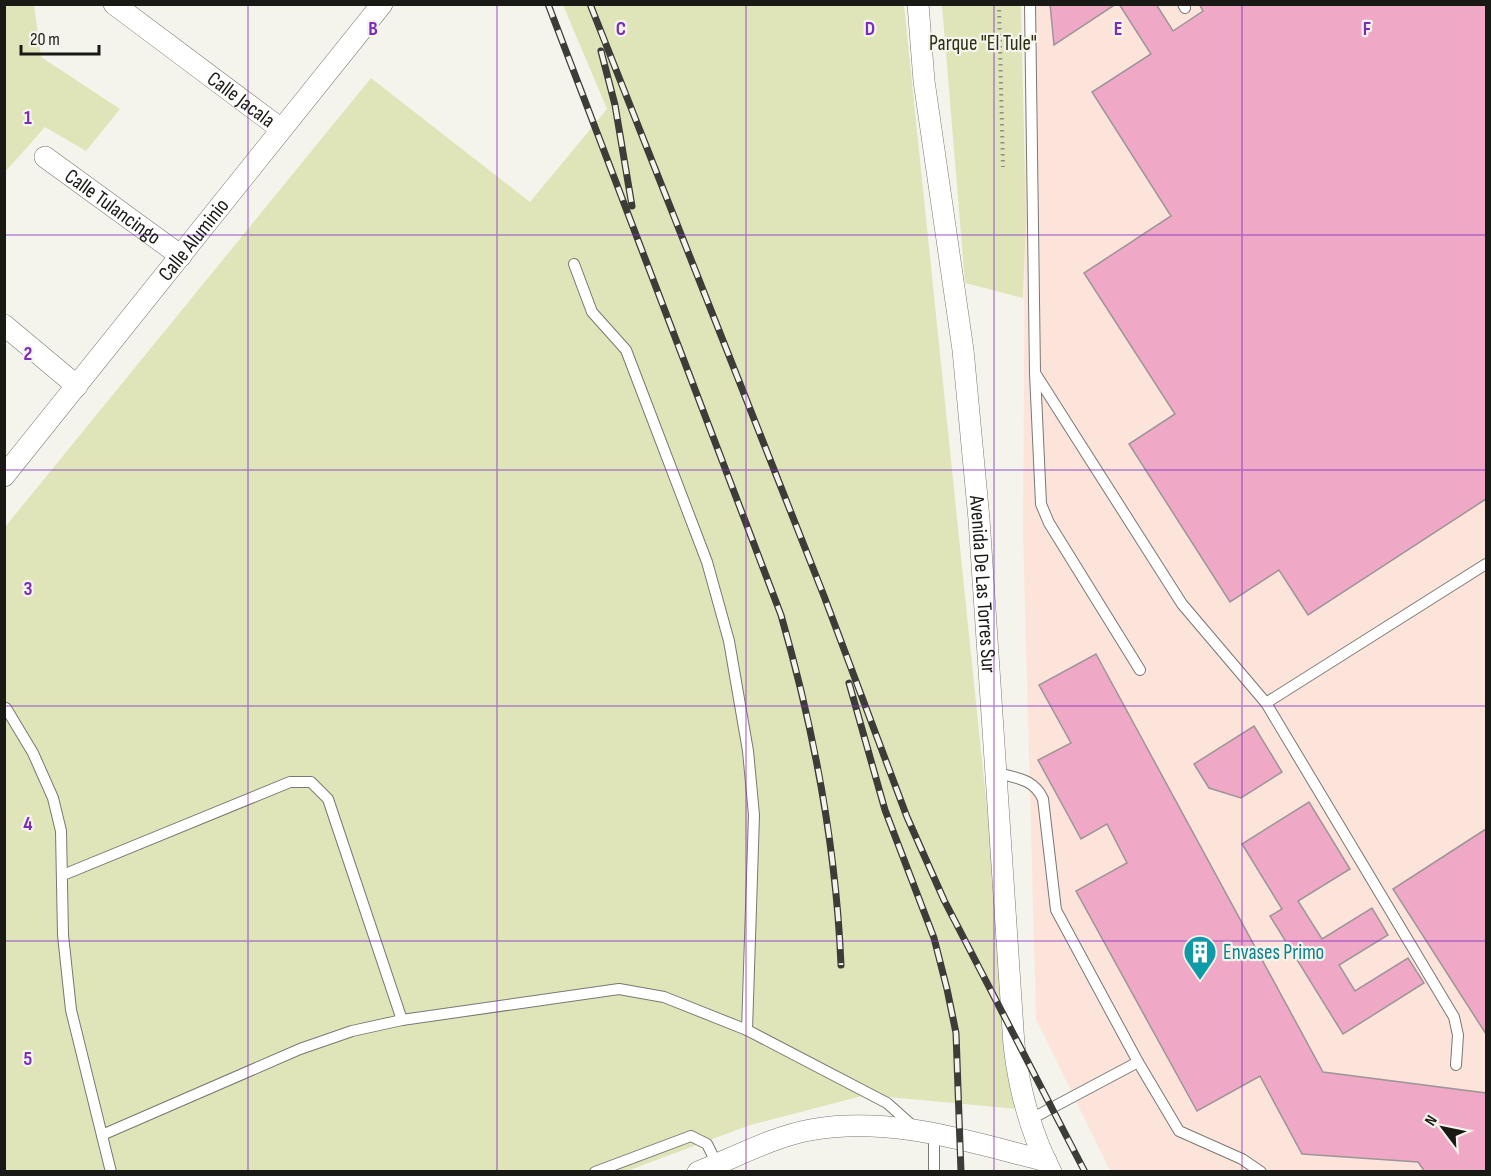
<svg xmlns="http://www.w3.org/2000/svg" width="1491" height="1176" viewBox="0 0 1491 1176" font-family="'Sofia Sans Condensed',sans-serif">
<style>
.industrial{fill:#fde4db}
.green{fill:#e0e5b9}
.building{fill:#efa9c6;stroke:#9d9598;stroke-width:1.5}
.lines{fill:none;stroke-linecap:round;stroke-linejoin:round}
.lane-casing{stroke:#797871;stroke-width:12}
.street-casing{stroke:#797871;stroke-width:22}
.path{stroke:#8e8e88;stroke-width:4;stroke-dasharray:1.5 4.5;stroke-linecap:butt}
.lane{stroke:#fff;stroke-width:10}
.street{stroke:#fff;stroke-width:21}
.rail-casing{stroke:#3c3c38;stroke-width:7}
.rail{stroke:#f5f4ec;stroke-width:4.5;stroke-dasharray:14;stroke-linecap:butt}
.grid{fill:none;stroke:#7b2cbf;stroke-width:1.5;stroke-opacity:0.55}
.labels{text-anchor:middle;stroke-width:4.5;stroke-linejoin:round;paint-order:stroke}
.park-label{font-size:21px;fill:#2c2f11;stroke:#f5f4ec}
.street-label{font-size:21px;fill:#191916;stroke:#f5f4ec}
.culture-label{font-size:21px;fill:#0d838f;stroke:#f5f4ec;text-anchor:start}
.grid-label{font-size:20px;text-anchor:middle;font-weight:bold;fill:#7b2cbf;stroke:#f5f4ec;stroke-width:4.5;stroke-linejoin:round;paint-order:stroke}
</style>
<rect width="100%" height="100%" fill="#f5f4ec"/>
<polygon class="industrial" points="1026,5 1486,5 1486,1171 1110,1171 1036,1019 1023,533"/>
<g class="green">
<polygon points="5,4 34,5 41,57 120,109 86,151 45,127 5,172"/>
<polygon points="563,5 904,5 1018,1109 866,1095 750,1125 627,1171 5,1172 5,527 371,78 530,202 607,109"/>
<polygon points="942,5 1021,5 1026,220 1023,298 965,283"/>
</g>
<g class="building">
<polygon points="1050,4 1116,4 1054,45"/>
<polygon points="1119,4 1156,4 1173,31 1203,11 1199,4 1486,4 1486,499 1308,615 1279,570 1230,602 1129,444 1175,414 1084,273 1171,216 1092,92 1151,54"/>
<polygon points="1096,654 1323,1072 1486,1093 1486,1172 1425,1172 1418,1162 1302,1154 1260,1076 1197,1111 1076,891 1127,863 1107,824 1081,839 1038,760 1071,743 1039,685"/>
<polygon points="1254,726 1282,772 1241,798 1209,788 1194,764"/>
<polygon points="1309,802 1350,869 1298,901 1322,939 1372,908 1388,935 1339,965 1355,991 1408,958 1424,983 1343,1034 1270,916 1282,909 1242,844"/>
<polygon points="1486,829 1486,1034 1393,889"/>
</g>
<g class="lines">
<defs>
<g id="lane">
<polyline points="1030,4 1035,373 1041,504 1049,523 1140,670"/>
<polyline points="1183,4 1185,8"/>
<polyline points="574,264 592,312 626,350 707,562 729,641 748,751 754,815 747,1030 887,1103 915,1128"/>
<polyline points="1035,373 1182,604 1266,703 1454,1017 1458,1035 1456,1065"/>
<polyline points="1266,703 1486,564"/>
<polyline points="6,708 33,753 53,798 61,831 63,935 71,1010 111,1172"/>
<path d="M997,773C1017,778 1034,779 1043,799L1056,910L1138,1062"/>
<polyline points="63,875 290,782 311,782 328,799 402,1020"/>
<polyline points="1029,1120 1138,1062 1179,1131 1242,1159 1261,1172"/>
<polyline points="102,1135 300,1049 352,1031 402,1020 619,989 664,997 747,1030"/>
<polyline points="595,1172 691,1136 707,1144 717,1164"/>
<polyline points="934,1172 934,1133"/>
</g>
<g id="street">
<path id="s1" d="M114,4L281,129"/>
<path id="s2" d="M918,4L924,81L963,350L979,519L1014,1045C1019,1090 1030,1131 1051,1172"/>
<path id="s3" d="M45,157L181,256"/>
<polyline points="4,325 77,386"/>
<path id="s4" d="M4,476L382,4"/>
<path d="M698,1172C734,1158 772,1137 810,1130C890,1115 970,1142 1046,1161"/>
</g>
</defs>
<use href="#lane" class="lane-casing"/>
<use href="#street" class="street-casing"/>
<polyline class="path" points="999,4 1003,167"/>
<use href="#lane" class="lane"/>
<use href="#street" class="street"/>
<defs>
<g id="rail">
<path d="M548,4L781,615C814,730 836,845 841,965"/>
<polyline points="590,4 824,596 907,817 944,900 1085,1172"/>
<polyline points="601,51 615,105 632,206"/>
<polyline points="849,683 885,810 934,938 947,989 956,1033 961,1172"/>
</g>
</defs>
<use href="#rail" class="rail-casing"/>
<use href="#rail" class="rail"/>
</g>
<path class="grid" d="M248,4V1172M497,4V1172M746,4V1172M994,4V1172M1242,4V1172M4,235H1486M4,470H1486M4,706H1486M4,941H1486"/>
<defs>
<symbol id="building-pin" viewBox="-11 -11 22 30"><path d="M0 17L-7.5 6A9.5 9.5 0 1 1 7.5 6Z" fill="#0f9aa8" stroke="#f5f4ec"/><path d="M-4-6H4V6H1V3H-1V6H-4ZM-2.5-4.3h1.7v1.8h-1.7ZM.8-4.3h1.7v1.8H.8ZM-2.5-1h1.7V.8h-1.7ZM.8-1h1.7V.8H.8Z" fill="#fff"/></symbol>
</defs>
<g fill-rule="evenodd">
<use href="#building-pin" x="1181" y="933" width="38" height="52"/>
</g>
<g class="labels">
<g class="park-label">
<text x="983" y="50">Parque "El Tule"</text>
</g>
<g class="street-label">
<text dy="7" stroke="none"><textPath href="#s1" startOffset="159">Calle Jacala</textPath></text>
<text dy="7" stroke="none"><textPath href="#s3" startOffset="84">Calle Tulancingo</textPath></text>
<text dy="7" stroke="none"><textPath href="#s4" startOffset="303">Calle Aluminio</textPath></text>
<text dy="7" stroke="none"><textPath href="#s2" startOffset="584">Avenida De Las Torres Sur</textPath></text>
</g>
<g class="culture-label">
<text x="1223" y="959">Envases Primo</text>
</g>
</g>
<g class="grid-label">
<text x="373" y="35">B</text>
<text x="621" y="35">C</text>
<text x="870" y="35">D</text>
<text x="1118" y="35">E</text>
<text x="1367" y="35">F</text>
<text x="28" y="124">1</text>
<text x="28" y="360">2</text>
<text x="28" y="595">3</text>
<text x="28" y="830">4</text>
<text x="28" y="1065">5</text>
</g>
<rect width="1491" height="1176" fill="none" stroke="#191916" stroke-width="12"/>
<g transform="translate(1443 1128) rotate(302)" stroke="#f5f4ec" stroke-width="4.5" paint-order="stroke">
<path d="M0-4.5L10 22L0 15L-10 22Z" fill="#191916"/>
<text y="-9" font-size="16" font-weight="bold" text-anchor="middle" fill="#191916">N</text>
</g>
<path d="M21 45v9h78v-9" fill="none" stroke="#191916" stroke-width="3"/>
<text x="30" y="45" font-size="18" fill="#191916" stroke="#f5f4ec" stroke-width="4.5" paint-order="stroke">20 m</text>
</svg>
